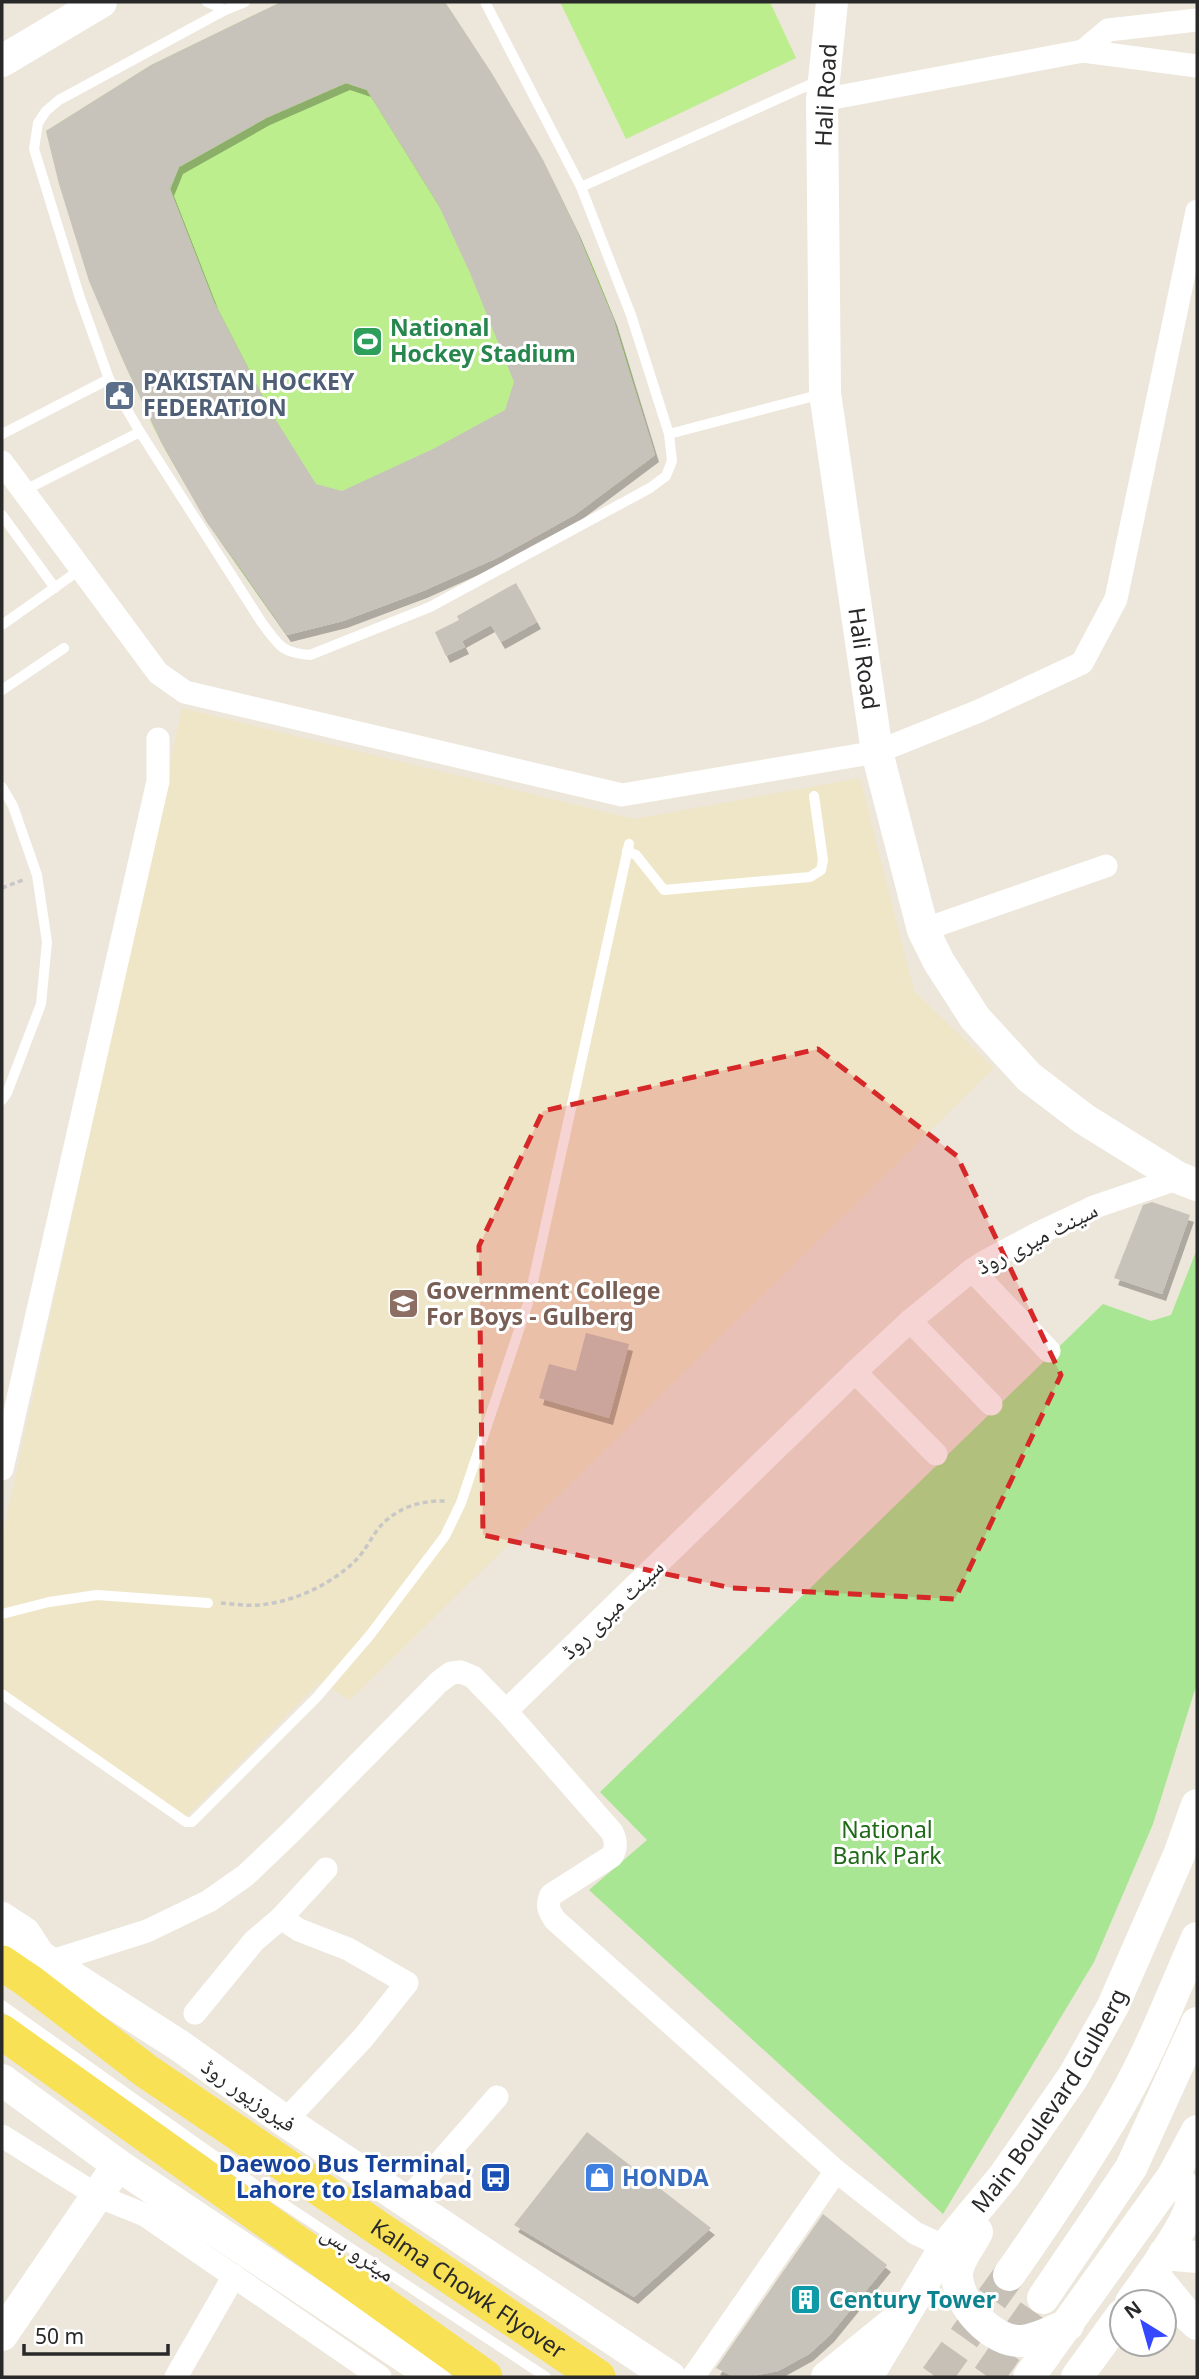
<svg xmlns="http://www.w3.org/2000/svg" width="1199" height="2379" viewBox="0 0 1199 2379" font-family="'Noto Sans','Noto Naskh Arabic',sans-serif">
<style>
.education{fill:#efe6c8}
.green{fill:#a8e693}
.pitch{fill:#bdee8e}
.building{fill:#c8c3ba;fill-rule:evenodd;filter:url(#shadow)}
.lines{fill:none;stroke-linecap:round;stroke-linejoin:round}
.secondary-tunnel{stroke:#c6c0b7;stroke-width:32;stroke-dasharray:32 16;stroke-linecap:butt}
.path{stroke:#c7c7c7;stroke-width:3.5;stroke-dasharray:5 3.5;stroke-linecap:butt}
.lane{stroke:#fff;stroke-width:10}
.street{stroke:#fff;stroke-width:23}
.secondary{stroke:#fff;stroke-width:32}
.primary{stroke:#f8e154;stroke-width:35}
.marked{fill:#d62828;fill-opacity:0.2;stroke:#d62828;stroke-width:5;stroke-dasharray:14 9;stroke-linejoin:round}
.labels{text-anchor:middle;stroke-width:6;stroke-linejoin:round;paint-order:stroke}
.street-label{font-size:23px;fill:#292929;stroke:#fff}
.leisure-label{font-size:23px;font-weight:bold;fill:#27864d;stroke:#fff;text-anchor:start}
.service-label{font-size:23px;font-weight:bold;fill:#4e5e75;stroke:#fff;text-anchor:start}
.education-label{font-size:23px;font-weight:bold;fill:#785e54;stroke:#fff;text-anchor:start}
.park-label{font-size:23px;fill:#1f6a16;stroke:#fff}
.transit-label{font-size:23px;font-weight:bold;fill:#164399;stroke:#fff;text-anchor:end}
.shop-label{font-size:23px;font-weight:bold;fill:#366cbe;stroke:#fff;text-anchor:start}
.culture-label{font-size:23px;font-weight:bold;fill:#0d838f;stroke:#fff;text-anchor:start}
</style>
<defs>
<filter id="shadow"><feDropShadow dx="4" dy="7" stdDeviation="0" flood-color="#0004"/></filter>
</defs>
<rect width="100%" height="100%" fill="#ede6da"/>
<polygon class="education" points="182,708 634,819 860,778 914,991 994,1068 350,1700 320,1682 186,1817 2,1689 2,1539"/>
<polygon class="green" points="1197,1249 1197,1683 1153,1824 1094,1962 943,2214 589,1890 647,1840 600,1792 1103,1304 1151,1321 1171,1315"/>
<g class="pitch">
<path d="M281,2H445C511,102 572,204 613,317C629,362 641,410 655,455L576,514L287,635C242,574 199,511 162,444C152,426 144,406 135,386C96,304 68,219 46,131L151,65Z"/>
<polygon points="560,2 770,2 796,58 626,139"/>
</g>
<g class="building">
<path d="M281,2H445L491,72L539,153L576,229L613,318L655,455L576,514L497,558L423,591L343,621L287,635L202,514L161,442L125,365L89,281L59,184L46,131L151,65ZM346,83L367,90L438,204L470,273L514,382L505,410L435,448L342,491L316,484L269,409L214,302L170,189L179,167L266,118Z"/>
<polygon points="516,583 537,622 501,642 491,625 462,641 465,647 446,656 435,632 459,620 457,616"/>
<polygon points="1152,1202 1190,1215 1162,1294 1114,1278 1143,1205"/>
<polygon points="586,1333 629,1344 609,1418 539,1398 549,1364 576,1371"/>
<polygon points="587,2132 711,2228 634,2297 514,2225"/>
<polygon points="823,2214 887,2265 830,2335 809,2354 778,2371 747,2377 734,2377 716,2368"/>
</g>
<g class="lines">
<g class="secondary-tunnel">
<polyline points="936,2377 1009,2275"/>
<polyline points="988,2377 1043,2298"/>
</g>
<g class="path">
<polyline points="2,888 23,880"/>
<path d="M221,1603C233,1604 247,1606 259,1605C294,1602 332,1584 356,1560C365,1551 371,1538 378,1529C395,1508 420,1500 446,1501"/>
</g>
<g class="lane">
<polyline points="207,2 225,10"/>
<polyline points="581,187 818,81"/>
<polyline points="109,379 140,432"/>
<polyline points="2,434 109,379 80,298 34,149 38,123 46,111 59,100 225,10 245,2"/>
<polyline points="669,434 822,394"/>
<path d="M23,491L140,432L262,623C279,645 281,653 310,655L430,607L650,488L666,476L672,461L669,434L631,315L581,187L485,2"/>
<polyline points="2,515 55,588"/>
<polyline points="2,625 81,569"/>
<polyline points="2,690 64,648"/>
<polyline points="2,787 13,806 37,875 47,942 41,1004 7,1093 2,1100"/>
<polyline points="627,851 636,855 664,890 810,877 821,870 823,860 814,796"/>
<polyline points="2,1614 49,1602 97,1595 208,1603"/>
<polyline points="2,1694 186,1822 192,1822 317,1697 370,1635 445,1536 461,1503 529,1300 629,844"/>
<polyline points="2,2005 267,2193 546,2377"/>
</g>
<g class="street">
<polyline points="1083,51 1108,30 1197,20"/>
<polyline points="822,100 1083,51 1197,66"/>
<polyline points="2,462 158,673 185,692 622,795 877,752 979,711 1082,663 1116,599 1197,211"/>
<polyline points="923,930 1106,866"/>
<polyline points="972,1270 1049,1351"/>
<polyline points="910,1321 991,1404"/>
<polyline points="855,1372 936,1454"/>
<polyline points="2,1469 158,781 158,739"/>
<polyline points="506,1711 855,1372 910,1321 972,1270 986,1261 1037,1234 1094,1207 1179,1178"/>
<path d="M2,1913L28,1930L49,1962L147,1931L209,1901L246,1875L292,1831L439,1682L451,1673L461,1672L473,1677L506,1711L612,1832C616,1841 617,1847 612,1856L551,1895C546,1906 549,1911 555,1920L836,2171L915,2233L945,2247"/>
<polyline points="281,1918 326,1869"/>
<polyline points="195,2013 254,1941 281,1918 299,1930 348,1949 407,1983 363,2038 285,2121"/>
<polyline points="2,2136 98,2196 145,2215 380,2377"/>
<polyline points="406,2201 497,2097"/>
<polyline points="176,2377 234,2276"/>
<polyline points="693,2377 836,2171"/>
</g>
<g class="secondary">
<path id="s1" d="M832,2L822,100L825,393L877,752L923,930L939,962L975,1018L1029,1077L1084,1119L1179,1178L1197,1185"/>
<polyline points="2,61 101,2"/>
<polyline points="2,1932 180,2046 285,2121 670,2377"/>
<polyline points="2,2080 118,2165 435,2377"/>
<path d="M977,2232C971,2245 956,2261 957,2276C958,2304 992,2343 1022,2341C1037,2340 1054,2330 1068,2325"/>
<polyline points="1164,2254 1197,2257"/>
<polyline points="1152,2273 1185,2313 1197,2324"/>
<path d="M1009,2275C1049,2218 1088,2160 1123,2099C1152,2048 1173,1992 1197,1938"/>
<polyline points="1043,2298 1131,2168 1197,2023"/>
<path d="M1131,2302C1144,2284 1190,2222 1191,2202C1192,2191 1180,2183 1173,2176"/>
<polyline points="2,2335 118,2165"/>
<polyline points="827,2377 891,2325"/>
<path id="s2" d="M867,2377L945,2247L1004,2176L1073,2077L1113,2006L1179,1855L1197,1805"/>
<polyline points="1029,2377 1173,2176 1197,2131"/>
<polyline points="1077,2377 1122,2315"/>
</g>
<g class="primary">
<path id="s3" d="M2,1963L30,1982L146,2071L598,2377"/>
<polyline points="2,2032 485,2377"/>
</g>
</g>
<path class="marked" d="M818,1049L957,1156L1061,1375L955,1599L732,1588L483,1535L479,1246L543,1111Z"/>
<defs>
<symbol id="stadium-square" viewBox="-11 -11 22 22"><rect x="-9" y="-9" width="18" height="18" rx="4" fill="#2e9e5b" stroke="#fff"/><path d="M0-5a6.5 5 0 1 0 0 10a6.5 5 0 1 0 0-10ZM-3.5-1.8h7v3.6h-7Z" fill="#fff"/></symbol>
<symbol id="civic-square" viewBox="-11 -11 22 22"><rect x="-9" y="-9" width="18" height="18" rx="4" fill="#5c6f8a" stroke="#fff"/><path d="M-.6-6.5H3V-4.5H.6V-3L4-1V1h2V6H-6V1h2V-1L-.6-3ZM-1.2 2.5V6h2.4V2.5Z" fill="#fff"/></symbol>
<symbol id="university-square" viewBox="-11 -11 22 22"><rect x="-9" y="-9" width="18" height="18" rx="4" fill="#8d6e63" stroke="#fff"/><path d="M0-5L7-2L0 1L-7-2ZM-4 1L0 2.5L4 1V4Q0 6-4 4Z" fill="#fff"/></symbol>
<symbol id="bus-square" viewBox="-11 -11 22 22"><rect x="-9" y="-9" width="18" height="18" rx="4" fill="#1a4fb4" stroke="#fff"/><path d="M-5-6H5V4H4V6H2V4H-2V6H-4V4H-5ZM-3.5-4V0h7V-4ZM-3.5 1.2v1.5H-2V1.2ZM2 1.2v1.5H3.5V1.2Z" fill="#fff"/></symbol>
<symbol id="shop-square" viewBox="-11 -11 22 22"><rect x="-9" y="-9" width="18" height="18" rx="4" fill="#3f7fe0" stroke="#fff"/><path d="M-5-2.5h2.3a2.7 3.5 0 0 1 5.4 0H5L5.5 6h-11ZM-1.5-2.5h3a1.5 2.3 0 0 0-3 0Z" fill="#fff"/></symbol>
<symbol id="building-square" viewBox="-11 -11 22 22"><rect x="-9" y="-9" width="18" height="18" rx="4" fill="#0f9aa8" stroke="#fff"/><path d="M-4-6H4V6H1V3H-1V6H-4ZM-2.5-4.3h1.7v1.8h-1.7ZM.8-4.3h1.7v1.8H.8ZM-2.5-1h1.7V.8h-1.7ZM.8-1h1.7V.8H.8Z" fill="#fff"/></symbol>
</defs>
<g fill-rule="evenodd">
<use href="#stadium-square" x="350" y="324" width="35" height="35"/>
<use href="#civic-square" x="102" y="378" width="35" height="35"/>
<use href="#university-square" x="386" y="1286" width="35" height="35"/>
<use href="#bus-square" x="478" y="2160" width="35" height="35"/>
<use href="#shop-square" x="582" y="2160" width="35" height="35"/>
<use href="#building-square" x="788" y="2282" width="35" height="35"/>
</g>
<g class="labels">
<g class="street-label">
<text transform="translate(826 95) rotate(-87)" y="8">Hali Road</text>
<text dy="8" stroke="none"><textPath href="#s1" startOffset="660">Hali Road</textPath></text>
<text transform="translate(1037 1238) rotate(-27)" y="8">سینٹ میری روڈ</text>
<text transform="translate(612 1609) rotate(-44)" y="8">سینٹ میری روڈ</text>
<text transform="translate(249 2095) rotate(35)" y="8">فیروزپور روڈ</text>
<text dy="8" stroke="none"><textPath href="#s2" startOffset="332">Main Boulevard Gulberg</textPath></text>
<text transform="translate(358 2253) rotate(34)" y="8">میٹرو بس</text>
<text dy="8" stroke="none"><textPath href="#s3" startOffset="569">Kalma Chowk Flyover</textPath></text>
</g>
<g class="leisure-label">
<text x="390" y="336">National<tspan x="390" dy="26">Hockey Stadium</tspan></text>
</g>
<g class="service-label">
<text x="143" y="390">PAKISTAN HOCKEY<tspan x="143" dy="26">FEDERATION</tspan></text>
</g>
<g class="education-label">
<text x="426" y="1299">Government College<tspan x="426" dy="26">For Boys - Gulberg</tspan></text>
</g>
<g class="park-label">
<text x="887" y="1838">National<tspan x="887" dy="26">Bank Park</tspan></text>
</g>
<g class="transit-label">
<text x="472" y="2172">Daewoo Bus Terminal,<tspan x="472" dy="26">Lahore to Islamabad</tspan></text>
</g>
<g class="shop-label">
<text x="622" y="2186">HONDA</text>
</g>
<g class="culture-label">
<text x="829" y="2308">Century Tower</text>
</g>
</g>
<rect width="1199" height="2379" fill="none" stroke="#292929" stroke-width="7"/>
<g transform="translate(1143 2323) rotate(323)"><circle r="33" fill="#ffffff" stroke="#a9a9a9" stroke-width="2"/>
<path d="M0-5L12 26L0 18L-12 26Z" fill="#3547ff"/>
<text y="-10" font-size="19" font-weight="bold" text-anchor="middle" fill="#292929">N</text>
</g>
<path d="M24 2344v10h144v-10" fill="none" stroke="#292929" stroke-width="3.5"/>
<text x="35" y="2344" font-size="21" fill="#292929" stroke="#ffffff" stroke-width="5" paint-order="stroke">50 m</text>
</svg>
